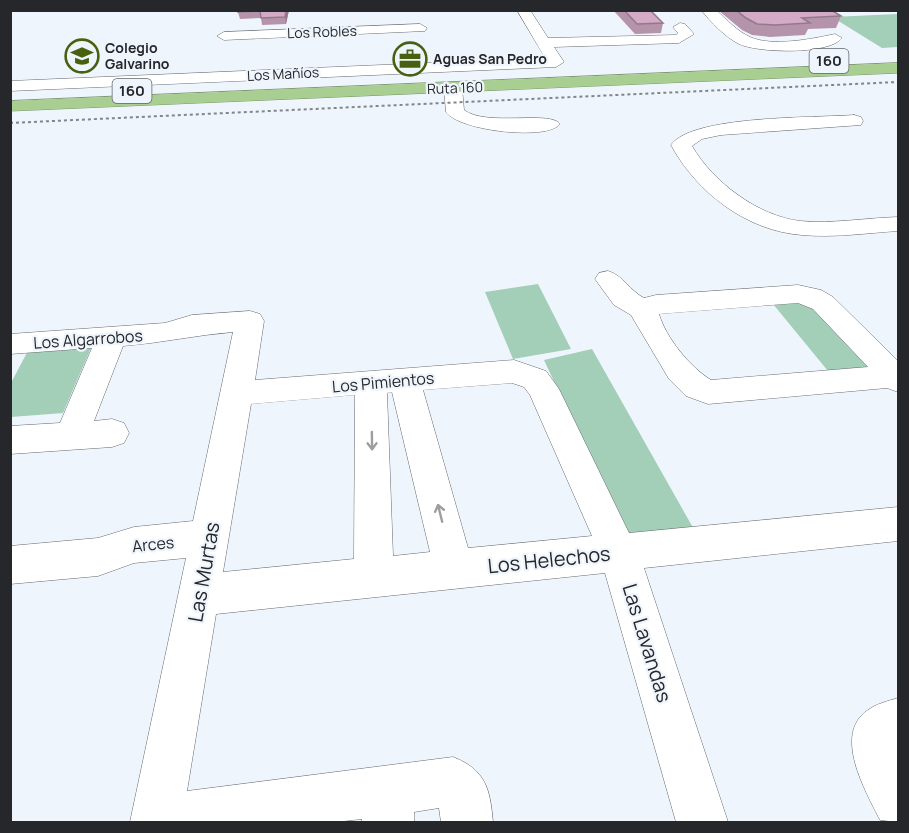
<svg xmlns="http://www.w3.org/2000/svg" width="909" height="833" viewBox="0 0 909 833" font-family="Manrope,sans-serif">
<style>
.green{fill:#a3ceb7}
.lines{fill:none;stroke-linecap:round;stroke-linejoin:round}
.minor-casing{stroke:#656970;stroke-width:1}
.highway-casing{stroke:#7a946d;stroke-width:1}
.minor{fill:#fff;fill-rule:evenodd}
.highway{fill:#a8cf91;fill-rule:evenodd}
.rail{stroke:#82858a;stroke-width:2;stroke-dasharray:3 3;stroke-linecap:butt}
.wall{fill:#b593aa}
.shaded-wall{fill:#94788b}
.building{fill:#d3abc6;stroke:#94788b;stroke-width:1.5}
.oneway{stroke:#9d9e9f}
.labels{text-anchor:middle;stroke-width:4.5;stroke-linejoin:round;paint-order:stroke}
.far-street-label{font-size:14px;fill:#26272a;stroke:#eff5fc}
.far-poi-label{font-size:14px;font-weight:bold;fill:#26272a;stroke:#eff5fc;text-anchor:start}
.shield{fill:#eff5fc;stroke:#626569;stroke-width:1.5}
.shield-label{font-size:15px;font-weight:bold;fill:#26272a}
.street-label{font-size:16px;fill:#26272a;stroke:#eff5fc}
.near-street-label{font-size:20px;fill:#26272a;stroke:#eff5fc}
</style>
<rect width="100%" height="100%" fill="#eff5fc"/>
<g class="green">
<polygon points="898,14 898,47 882,48 832,17"/>
<polygon points="538,284 571,349 513,359 485,292"/>
<polygon points="809,301 870,363 866,369 828,371 773,304"/>
<polygon points="94,341 63,413 11,417 11,383 31,345"/>
<polygon points="592,349 696,533 626,536 544,360"/>
</g>
<g class="lines">
<defs>
<g id="minor">
<polygon points="517,10 530,10 548,38 676,35 678,33 673,27 680,23 685,24 694,34 679,43 554,47 564,62 556,67 10,91 10,81 545,58"/>
<path d="M701,10H716C727,20 737,31 750,37C772,47 812,39 835,34L842,38C829,55 758,53 739,44C725,37 711,22 701,10Z"/>
<polygon points="420,24 427,28 425,31 224,40 217,36 224,32"/>
<path d="M453,83L462,88L464,110C486,127 550,110 560,124C548,141 459,131 446,112L444,88Z"/>
<path d="M854,115L861,117L863,121L861,125L721,135L702,139L692,146C713,182 758,216 800,221C832,224 866,218 898,217V231C867,233 834,238 802,235C747,231 697,193 671,145C692,115 816,118 854,115Z"/>
<path d="M608,271C623,275 630,291 644,298L656,295L798,285L821,290L833,297L898,361V392L887,388L708,404L686,396L669,379L631,315L614,305L595,279L599,273ZM798,303L813,309L868,367L711,380C690,367 666,338 659,314Z"/>
<path d="M250,311L260,314L264,321L255,380L514,360L546,371L559,389L629,533L898,507V541L644,568L728,822H676L605,573L216,614L187,791L453,757C486,770 490,789 493,822H441L439,808L414,812V822H362V819L335,822H130L186,558L134,563L98,576L10,584V546L98,538L134,527L193,521L233,332C196,335 161,343 123,346L94,421L112,419L124,423L129,433L124,443L112,447L10,454V426L60,423L92,348L10,354V334L165,323L192,315ZM512,383L524,387L530,395L592,536L468,548L423,390ZM392,392L430,552L393,556L387,393ZM355,395L354,559L223,572L251,404Z"/>
<path d="M898,698V822L880,820C866,792 832,734 868,710C876,704 888,701 898,698Z"/>
</g>
<polygon id="highway" points="898,63 898,73 10,111 10,101"/>
</defs>
<use href="#minor" class="minor-casing"/>
<use href="#highway" class="highway-casing"/>
<use href="#minor" class="minor"/>
<use href="#highway" class="highway"/>
<polyline class="rail" points="10,123 898,82"/>
</g>
<g class="wall">
<polygon points="239,10 289,10 286,24 262,25 261,18 240,19 238,12"/>
<polygon points="613,10 650,10 663,23 661,33 635,34"/>
<polygon points="718,10 831,10 841,16 836,28 808,29 805,35 770,37 752,35 742,30"/>
</g>
<polygon class="shaded-wall" points="286,10 289,10 286,24 285,17"/>
<g class="building">
<polygon points="239,10 286,10 285,17 261,18 260,11 238,12"/>
<polygon points="624,10 650,10 663,23 637,24"/>
<polygon points="736,10 831,10 841,16 802,18 810,23 775,25 757,24 746,18"/>
</g>
<defs><path id="oneway-shaft" d="M-6 0H5M1.5-3L5.5 0L1.5 3" fill="none" stroke-width="1.6" stroke-linecap="round" stroke-linejoin="round" transform="scale(1.5)"/></defs>
<g class="oneway">
<use href="#oneway-shaft" transform="translate(372 441) rotate(89)"/>
<use href="#oneway-shaft" transform="translate(440 513) rotate(-104)"/>
</g>
<defs>
<symbol id="school-ring" viewBox="-11 -11 22 22"><circle r="9.5" fill="#eff5fc" stroke="#486110" stroke-width="1.5"/><path d="M0-5L7-2L0 1L-7-2ZM-4 1L0 2.5L4 1V4Q0 6-4 4Z" fill="#486110"/></symbol>
<symbol id="office-ring" viewBox="-11 -11 22 22"><circle r="9.5" fill="#eff5fc" stroke="#486110" stroke-width="1.5"/><path d="M-6-3h4V-5.5h4V-3h4V5H-6ZM-1-4.5V-3h2v-1.5ZM-6 0V1H6V0Z" fill="#486110"/></symbol>
</defs>
<g fill-rule="evenodd">
<use href="#school-ring" x="63" y="37" width="38" height="38"/>
<use href="#office-ring" x="391" y="40" width="38" height="38"/>
</g>
<g class="labels">
<g class="far-street-label">
<text transform="translate(322 32) rotate(-2)" y="5">Los Robles</text>
<text transform="translate(283 74) rotate(-3)" y="5">Los Mañíos</text>
<text transform="translate(455 88) rotate(-2)" y="5">Ruta 160</text>
</g>
<g class="far-poi-label">
<text x="105" y="53">Colegio<tspan x="105" dy="16">Galvarino</tspan></text>
<text x="433" y="64">Aguas San Pedro</text>
</g>
<g class="shield">
<rect x="809.5" y="49" width="39" height="24" rx="4.5"/>
<rect x="112.5" y="79" width="39" height="24" rx="4.5"/>
</g>
<g class="shield-label">
<text x="829" y="66">160</text>
<text x="132" y="96">160</text>
</g>
<g class="street-label">
<text transform="translate(88 339) rotate(-4)" y="6">Los Algarrobos</text>
<text transform="translate(383 382) rotate(-5)" y="6">Los Pimientos</text>
<text transform="translate(153 544) rotate(-6)" y="6">Arces</text>
</g>
<g class="near-street-label">
<text transform="translate(549 560) rotate(-6)" y="7">Los Helechos</text>
<text transform="translate(204 572) rotate(-80)" y="7">Las Murtas</text>
<text transform="translate(647 643) rotate(73)" y="7">Las Lavandas</text>
</g>
</g>
<rect width="909" height="833" fill="none" stroke="#26272a" stroke-width="24"/>
</svg>
